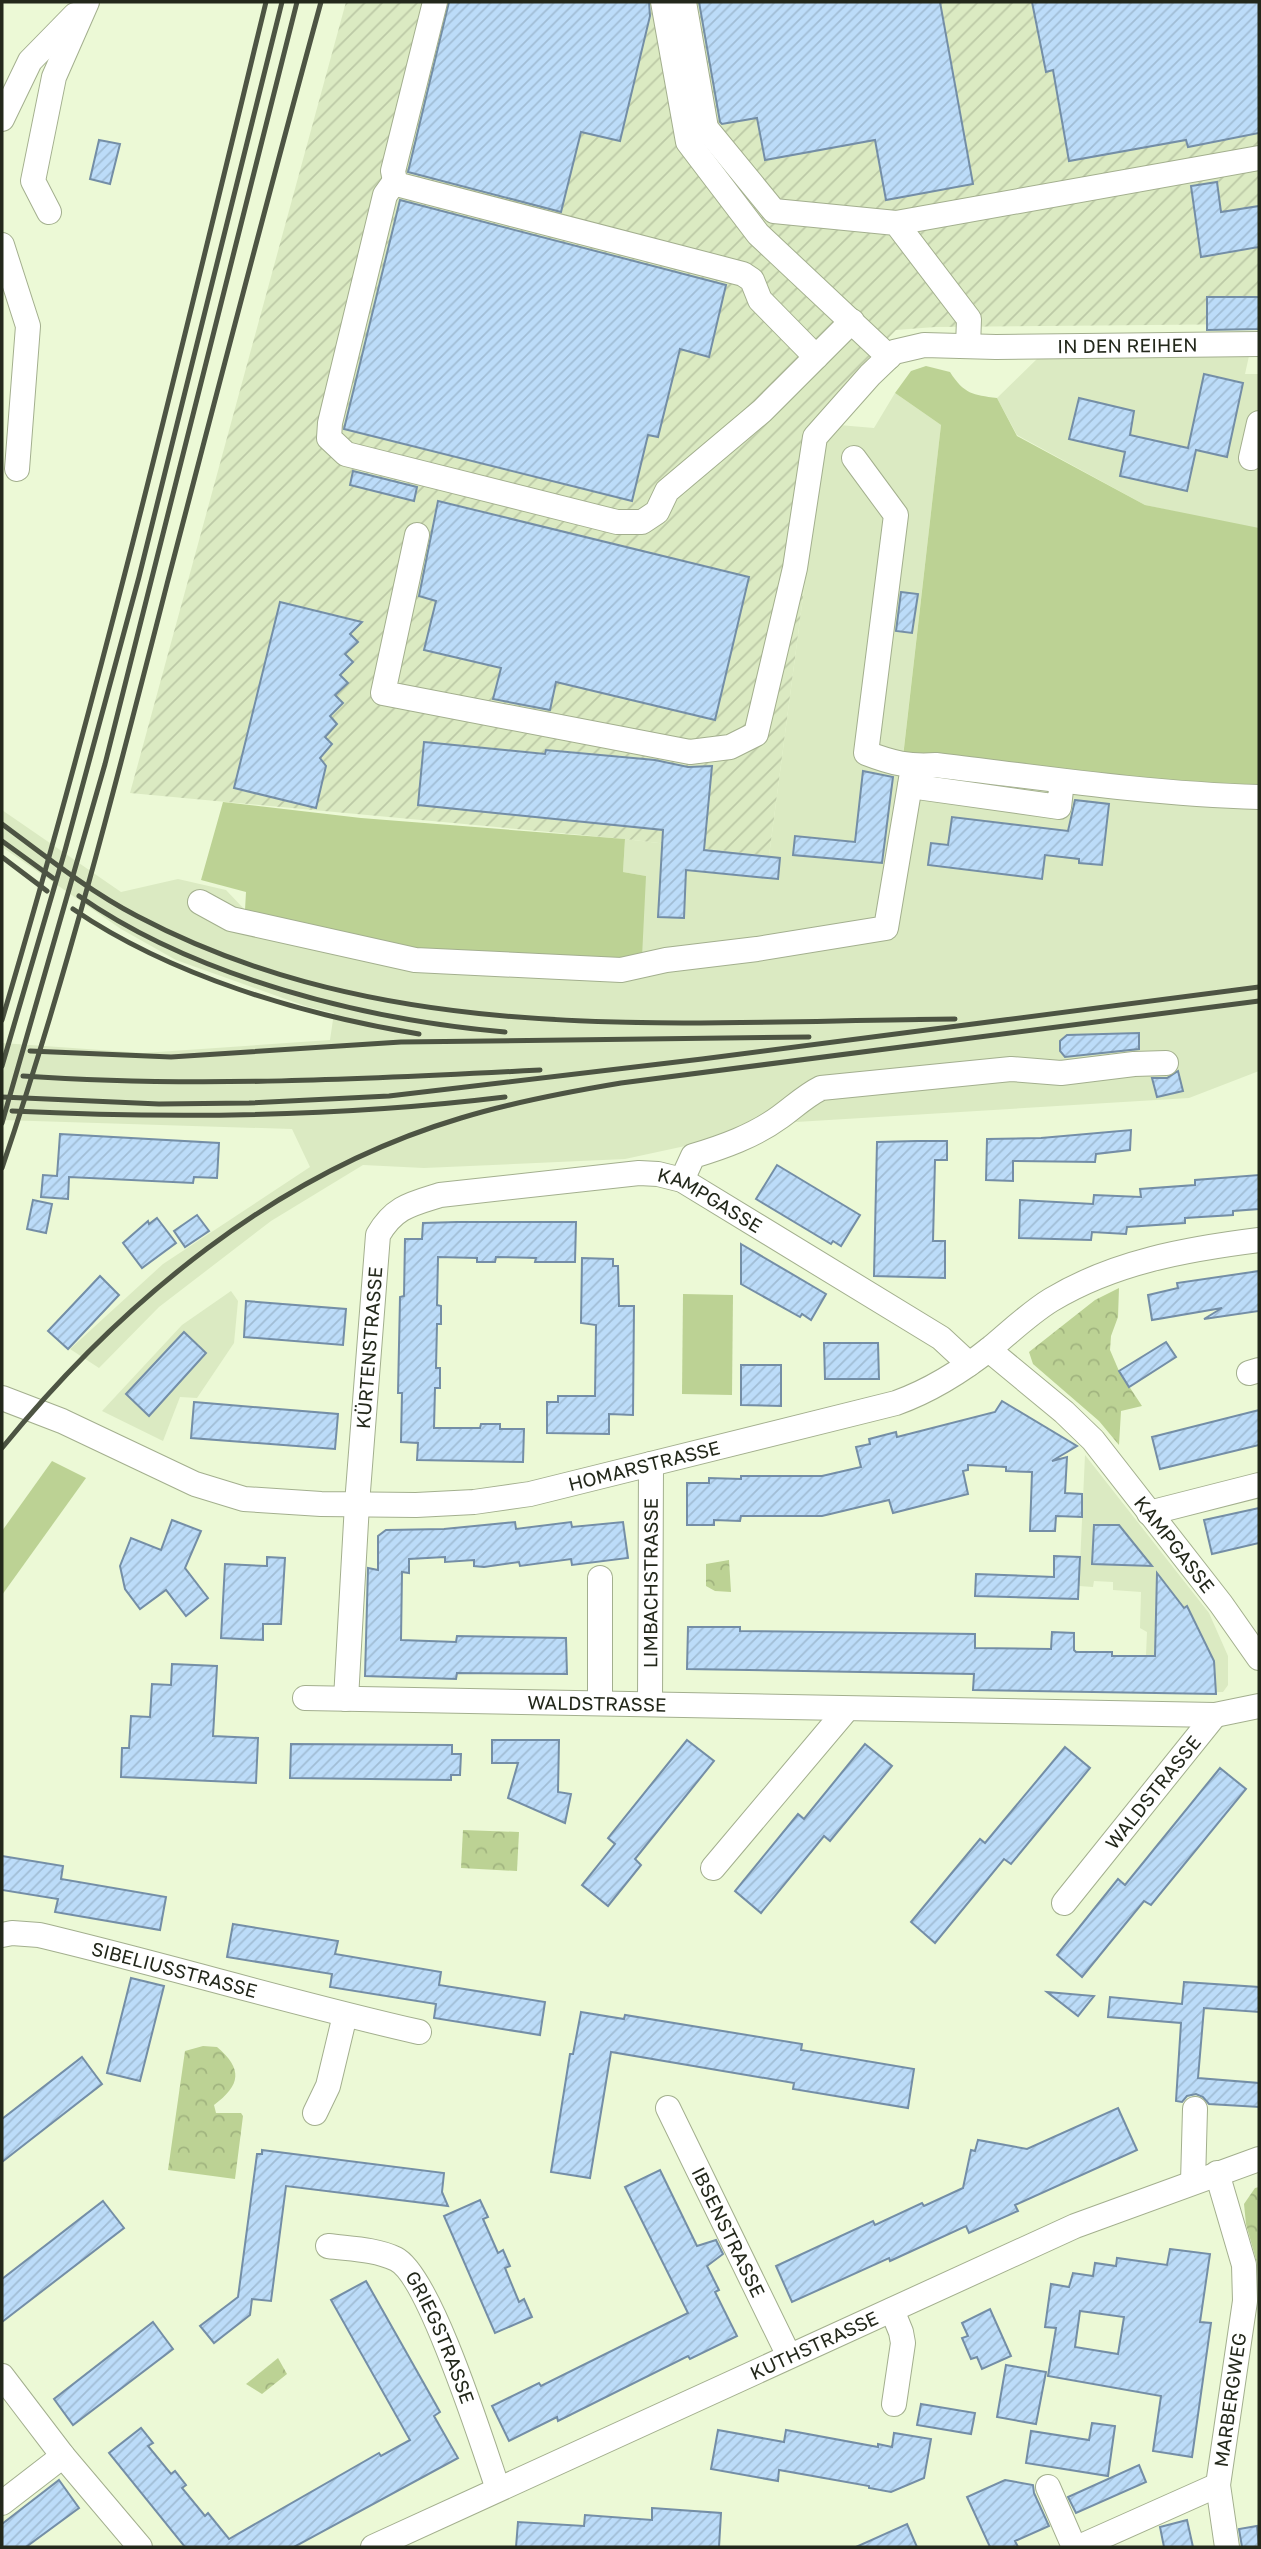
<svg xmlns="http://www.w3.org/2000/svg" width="1261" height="2549" viewBox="0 0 1261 2549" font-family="'Golos Text',sans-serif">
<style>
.built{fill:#dbeac2}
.industrial{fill:url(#industrial-furrows)}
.green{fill:#bcd294}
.park{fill:url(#park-crowns)}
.building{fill:url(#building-hatch);stroke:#748ea6;stroke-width:2;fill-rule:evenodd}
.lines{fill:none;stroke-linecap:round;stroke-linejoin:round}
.minor-casing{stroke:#a3af8e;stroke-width:26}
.minor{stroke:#fff;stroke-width:24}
.rail{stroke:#4d5443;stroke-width:5}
.labels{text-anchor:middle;stroke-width:6;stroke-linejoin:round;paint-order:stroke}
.street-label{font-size:19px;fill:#23281b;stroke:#fff}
</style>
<defs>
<pattern id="industrial-furrows" width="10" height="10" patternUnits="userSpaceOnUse" patternTransform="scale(1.75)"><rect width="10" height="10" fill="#dbeac2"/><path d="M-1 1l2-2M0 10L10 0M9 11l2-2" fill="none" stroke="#bcc9a6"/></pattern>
<pattern id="park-crowns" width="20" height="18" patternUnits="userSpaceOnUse" patternTransform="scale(1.75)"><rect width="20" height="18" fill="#bcd294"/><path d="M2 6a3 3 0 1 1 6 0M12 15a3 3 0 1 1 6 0" fill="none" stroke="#a1b47f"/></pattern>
<pattern id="building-hatch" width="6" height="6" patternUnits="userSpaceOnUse" patternTransform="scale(1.75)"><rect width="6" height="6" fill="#bcdcf9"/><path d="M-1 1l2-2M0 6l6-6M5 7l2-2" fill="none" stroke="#a1bdd5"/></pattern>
</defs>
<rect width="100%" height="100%" fill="#ecf9d6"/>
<g class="built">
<polygon points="1040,356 1159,358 1249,356 1245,374 1259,374 1259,530 1145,505 1017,435 997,398"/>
<polygon points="895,393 941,425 903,756 1259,790 1259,1071 1189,1098 796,1122 625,1159 424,1168 363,1165 271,1221 159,1307 99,1368 70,1349 163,1264 310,1167 292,1129 2,1120 2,1043 143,1053 330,1040 334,1013 308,1007 176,960 121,929 2,847 2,810 121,892 178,879 226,890 245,910 646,876 623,872 625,839 769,856 823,444 839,425 874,428"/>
<polygon points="231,1291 238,1301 234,1343 197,1398 180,1397 163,1441 102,1411 182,1325"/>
<polygon points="1085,1455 1209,1613 1228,1656 1228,1685 1223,1692 1162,1693 1163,1656 1146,1655 1147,1632 1140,1628 1141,1592 1113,1590 1113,1582 1094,1581 1093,1587 1079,1586"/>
</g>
<polygon class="industrial" points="346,2 1259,2 1259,324 935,327 896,330 859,368 823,444 769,856 625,839 130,793"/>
<g class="green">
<path d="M926,366L950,372C964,394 973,395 997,398L1017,436L1145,505L1259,528V790L903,757L941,425L895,393L911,371Z"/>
<polygon points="223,802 361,818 625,839 623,872 646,876 642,957 618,960 417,951 245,910 246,892 201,880"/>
<polygon points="683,1294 733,1295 732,1395 682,1394"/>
<polygon points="52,1461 86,1478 2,1595 2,1531"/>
</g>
<g class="park">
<polygon points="1119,1288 1118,1317 1111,1336 1110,1350 1119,1371 1142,1406 1121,1411 1119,1445 1099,1421 1033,1364 1029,1352 1095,1300"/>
<polygon points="729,1560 731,1592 715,1591 706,1586 706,1564"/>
<polygon points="463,1830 519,1832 517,1871 461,1868"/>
<path d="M203,2046L217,2047C243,2069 241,2085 214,2105L216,2113H241L243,2116L235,2179L168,2170L185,2051Z"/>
<polygon points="1259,2187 1259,2292 1257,2263 1246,2224 1244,2204 1255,2188"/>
<polygon points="278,2358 287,2374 262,2394 246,2384"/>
</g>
<g class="building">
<polygon points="449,2 649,2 650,16 620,141 581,132 561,212 408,172"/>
<polygon points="699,2 940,2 973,184 886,200 875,140 765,160 757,118 722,124 720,122"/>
<polygon points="1032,2 1259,2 1259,133 1188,147 1186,140 1069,161 1053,70 1046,72"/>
<polygon points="99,140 120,144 110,184 90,179"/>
<polygon points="1217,182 1221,212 1259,206 1259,247 1201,257 1191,186"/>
<polygon points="400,200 726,285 709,357 680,349 658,437 648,435 632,501 344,429"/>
<polygon points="1207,297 1259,297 1259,329 1207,330"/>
<polygon points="1204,374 1243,383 1227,457 1196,450 1187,491 1120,476 1125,452 1069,439 1079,398 1134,411 1130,435 1188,448"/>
<polygon points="353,471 417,487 414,501 350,485"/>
<polygon points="438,501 749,577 715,720 556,682 550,710 493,699 501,668 424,650 436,601 419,596"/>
<polygon points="901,592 918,594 912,633 896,631"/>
<polygon points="280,602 362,622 350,634 358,642 345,654 353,662 340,675 348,683 335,695 343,703 330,716 337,724 325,737 332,744 320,758 326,766 316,808 234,788"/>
<polygon points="424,742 545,754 546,750 655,760 688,767 712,766 704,850 780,858 778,879 686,870 684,918 658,917 663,830 418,805"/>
<polygon points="863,771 893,777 882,863 793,855 795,836 855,842"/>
<polygon points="1075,800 1109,804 1102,865 1079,863 1079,859 1045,855 1042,879 928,865 931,843 948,845 952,817 1068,831"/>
<polygon points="1139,1033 1139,1049 1065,1057 1060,1051 1060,1041 1067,1035"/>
<polygon points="1178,1071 1183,1091 1157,1097 1152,1078 1167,1078"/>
<polygon points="1131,1130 1130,1150 1096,1154 1095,1162 1013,1161 1013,1181 986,1180 987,1139 1041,1138"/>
<polygon points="60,1134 219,1143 217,1178 194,1177 193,1183 69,1177 68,1199 41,1197 43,1175 57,1176"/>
<polygon points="917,1141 947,1141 947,1160 935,1160 933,1241 945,1241 945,1278 874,1276 877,1142"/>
<polygon points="777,1165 860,1215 841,1246 833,1241 831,1244 756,1199"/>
<polygon points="1259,1175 1259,1209 1233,1211 1233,1215 1185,1218 1185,1223 1127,1227 1126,1234 1092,1232 1091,1240 1019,1238 1020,1200 1093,1204 1094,1195 1141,1197 1140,1189 1195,1185 1195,1180"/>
<polygon points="33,1200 52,1204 46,1233 27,1229"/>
<polygon points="197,1215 209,1231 185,1247 174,1231"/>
<polygon points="157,1218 176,1243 142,1268 123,1243 148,1221 149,1224"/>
<polygon points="457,1222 576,1222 575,1262 535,1262 536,1258 496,1257 495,1262 477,1262 477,1258 438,1257 437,1305 441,1306 441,1324 437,1324 436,1368 440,1368 440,1388 435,1388 434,1428 480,1428 481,1424 500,1424 500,1429 524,1429 523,1462 417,1460 418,1443 401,1442 402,1393 398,1393 400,1297 404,1296 405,1239 422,1239 423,1223"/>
<polygon points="741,1244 826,1294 811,1320 802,1314 800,1317 741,1284"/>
<polygon points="582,1258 613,1259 613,1266 618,1266 619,1306 634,1306 633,1415 609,1414 609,1434 547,1433 547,1402 558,1402 558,1396 595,1396 596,1325 581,1323"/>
<polygon points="1259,1271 1259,1311 1204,1319 1222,1308 1152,1320 1148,1295 1178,1288 1177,1283"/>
<polygon points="100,1276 119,1295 68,1349 48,1331"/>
<polygon points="246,1301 346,1309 343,1345 244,1337"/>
<polygon points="184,1332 206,1353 149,1416 126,1394"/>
<polygon points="1166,1342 1176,1357 1129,1387 1119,1371"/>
<polygon points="824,1343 878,1343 879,1379 825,1379"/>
<polygon points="741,1365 781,1365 781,1406 741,1405"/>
<polygon points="1002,1401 1077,1446 1052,1461 1067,1457 1065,1493 1082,1494 1082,1517 1056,1516 1055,1531 1030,1531 1032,1472 1006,1471 1006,1467 968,1465 968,1470 963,1471 968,1494 893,1513 889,1500 822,1516 741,1516 740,1521 714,1520 714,1525 687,1525 687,1483 709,1483 709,1478 741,1479 741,1476 822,1476 861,1467 856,1447 870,1444 869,1439 896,1432 897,1437 995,1412"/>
<polygon points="194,1402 338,1414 335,1449 191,1438"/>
<polygon points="1259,1410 1259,1445 1160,1469 1152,1437"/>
<polygon points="1259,1508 1259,1543 1212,1554 1204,1520"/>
<polygon points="172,1520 201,1531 185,1568 208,1598 186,1616 166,1590 140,1609 125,1589 120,1566 131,1538 161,1550"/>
<polygon points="515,1522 516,1529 571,1522 572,1527 623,1522 628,1558 572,1565 571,1559 520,1566 519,1562 484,1567 474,1566 474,1560 445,1562 445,1557 409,1559 409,1573 402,1572 401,1640 456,1642 457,1636 566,1638 567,1674 457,1673 456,1679 365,1676 368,1568 378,1570 378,1536 386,1530 444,1529"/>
<polygon points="1094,1525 1119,1525 1152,1566 1092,1564"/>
<polygon points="1054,1556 1080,1557 1078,1599 975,1596 976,1574 1054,1577"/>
<polygon points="267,1557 285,1558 281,1624 263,1624 263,1640 221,1638 225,1564 267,1566"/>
<polygon points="1157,1573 1184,1608 1187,1606 1214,1661 1216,1694 973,1690 974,1674 687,1669 688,1627 740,1627 740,1631 975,1634 975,1648 1051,1649 1052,1632 1074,1633 1074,1650 1076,1652 1112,1652 1112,1656 1155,1656"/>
<polygon points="172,1664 217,1666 213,1736 258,1738 256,1783 121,1777 122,1748 129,1748 131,1716 150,1717 152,1684 171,1685"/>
<polygon points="492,1740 559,1740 558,1792 571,1794 565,1823 508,1798 518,1763 492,1763"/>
<polygon points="687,1740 714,1761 635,1859 641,1865 608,1906 582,1885 615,1844 608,1838"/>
<polygon points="291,1744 452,1745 452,1754 461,1754 460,1775 451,1775 451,1780 290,1778"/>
<polygon points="865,1744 892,1766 830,1841 824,1836 761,1913 735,1891 798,1814 804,1819"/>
<polygon points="1065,1747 1090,1768 1011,1864 1004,1859 935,1943 911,1922 980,1839 985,1843"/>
<polygon points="1220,1768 1246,1789 1151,1905 1144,1901 1082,1977 1057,1955 1118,1879 1125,1885"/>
<polygon points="2,1856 63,1866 61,1879 166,1897 160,1930 55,1912 58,1899 2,1890"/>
<polygon points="233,1924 338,1941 335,1954 441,1972 439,1985 545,2002 540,2035 434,2018 436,2004 330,1987 332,1974 227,1957"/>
<polygon points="131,1978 164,1986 140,2081 107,2073"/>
<polygon points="1184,1982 1259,1987 1259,2012 1204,2008 1198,2078 1259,2083 1259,2107 1209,2104 1203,2097 1196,2094 1187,2096 1182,2102 1176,2101 1181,2023 1108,2017 1110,1997 1182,2004"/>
<polygon points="1047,1992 1094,1996 1078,2016"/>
<polygon points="581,2012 624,2019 625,2015 802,2044 801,2050 914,2069 908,2108 793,2089 794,2083 611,2052 590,2178 551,2172 570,2054 573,2054"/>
<polygon points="82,2057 102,2084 2,2162 2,2119"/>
<polygon points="1118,2108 1137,2150 1015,2205 1018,2211 969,2233 966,2226 890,2261 889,2258 792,2302 776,2266 873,2221 875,2225 922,2203 924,2206 963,2188 971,2150 975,2151 978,2140 1027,2149"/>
<polygon points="262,2150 444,2173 442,2192 448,2206 286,2186 271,2301 252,2299 250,2315 214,2343 200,2326 238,2297 257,2154 262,2154"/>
<polygon points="660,2170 697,2246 716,2240 723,2254 707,2266 719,2290 715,2292 737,2336 690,2359 688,2356 558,2421 557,2417 509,2441 492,2406 539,2383 541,2386 688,2313 625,2187"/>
<polygon points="480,2200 488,2217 483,2219 498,2253 503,2250 510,2266 505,2268 519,2302 524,2299 532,2317 495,2333 444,2216"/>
<polygon points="103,2201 124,2228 2,2322 2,2279"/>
<path d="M1170,2249L1210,2254L1200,2322L1211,2323L1192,2457L1153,2451L1161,2396L1048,2376L1056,2328L1045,2327L1051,2284L1069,2287L1073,2273L1093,2276L1095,2263L1116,2266L1117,2258L1167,2265ZM1080,2311L1124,2317L1118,2354L1075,2347Z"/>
<polygon points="366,2281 440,2412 434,2416 458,2458 294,2547 185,2547 109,2453 141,2428 153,2443 148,2446 171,2474 175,2471 186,2485 182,2488 205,2516 208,2513 229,2539 379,2453 381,2456 410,2440 331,2300"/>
<polygon points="990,2309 1011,2356 982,2369 977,2357 971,2359 962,2338 968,2336 962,2323"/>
<polygon points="153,2322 173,2349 73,2425 54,2399"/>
<polygon points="1006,2365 1046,2372 1036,2424 997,2417"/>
<polygon points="921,2404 975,2413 971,2434 917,2425"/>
<polygon points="1092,2423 1115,2426 1108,2476 1026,2463 1031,2431 1089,2440"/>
<polygon points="718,2430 784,2442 786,2430 878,2447 878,2444 892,2447 894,2433 931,2439 924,2478 891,2492 869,2488 869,2486 779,2470 778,2481 711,2469"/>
<polygon points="1139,2465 1146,2482 1076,2513 1068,2497"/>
<polygon points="59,2480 79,2508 26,2547 2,2547 2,2524"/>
<polygon points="1005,2480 1033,2485 1034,2493 1049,2526 1015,2541 1018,2547 990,2547 967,2497"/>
<polygon points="652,2508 721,2513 719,2547 516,2547 518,2522 584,2526 585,2515 652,2520"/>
<polygon points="1187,2520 1193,2547 1164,2547 1160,2527"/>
<polygon points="907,2524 917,2547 856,2547"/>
<polygon points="1257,2526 1259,2547 1242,2547 1239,2529"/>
</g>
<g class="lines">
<defs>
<g id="minor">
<polyline points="435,2 393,171 395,181 400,185 743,274 752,280 760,300 816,357 852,321"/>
<polyline points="663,2 688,142 758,234 889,357"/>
<polyline points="684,2 706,128 774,211 896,223 969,319 968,346"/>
<polyline points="2,119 30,61 75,15"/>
<polyline points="395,181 385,195 330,423 329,438 346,454 617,522 642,522 657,512 667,491 762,411 816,357"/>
<polyline points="49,212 33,181 54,77 87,2"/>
<polyline points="896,223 1259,158"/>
<polyline points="2,245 28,326 17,469"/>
<path d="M854,458L896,515L866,753C892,763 909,767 936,765C1044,778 1151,794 1259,797"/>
<polyline points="1251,458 1259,423"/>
<path id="s1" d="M417,535L383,693L690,752L730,747L756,734L795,568L815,437L870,375L894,352L924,345L996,347L1259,344"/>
<polyline points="910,786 1059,807 1062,781"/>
<polyline points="200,902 231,919 415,960 621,970 666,960 757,949 886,928 913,767"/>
<path d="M682,1180L693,1156C723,1147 754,1136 780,1117C794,1107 805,1096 821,1088L1011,1069L1061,1073L1134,1064L1166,1063"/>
<path id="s2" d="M989,1350L1064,1412L1093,1440L1221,1604L1259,1658"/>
<polyline points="1249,1373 1259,1370"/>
<path id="s3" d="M2,1398L62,1421L195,1484L244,1499L321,1504L416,1505L474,1502L530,1494L896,1403C932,1390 962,1371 992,1347C1011,1331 1030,1313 1051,1300C1114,1262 1187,1249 1259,1240"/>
<polyline points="1149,1513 1259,1485"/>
<polyline points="600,1578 600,1703"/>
<path id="s4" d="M305,1698L1215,1715L1259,1706"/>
<path id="s5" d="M346,1699L357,1504L378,1235C394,1207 411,1204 440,1195L639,1173L658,1174L682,1180L941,1338L969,1364"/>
<path id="s6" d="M650,1704L651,1464"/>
<polyline points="713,1868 847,1709"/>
<path id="s7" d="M1064,1903L1215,1715"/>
<path id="s8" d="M2,1935L12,1933L39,1935C166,1965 291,2003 419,2032"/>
<path id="s9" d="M668,2108L789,2356"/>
<polyline points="315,2113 328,2086 345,2015"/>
<polyline points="1217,2173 1244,2265 1245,2301 1218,2485 1227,2547"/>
<polyline points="1193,2182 1195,2109"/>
<path id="s10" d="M328,2246C351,2249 375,2249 396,2259C430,2276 483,2446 498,2489"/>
<polyline points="892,2310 901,2332 903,2343 894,2404"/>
<polyline points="2,2376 63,2456 140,2547"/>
<polyline points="1048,2487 1074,2547"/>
<polyline points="2,2503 63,2456"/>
<path id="s11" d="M373,2547L1075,2226L1259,2159"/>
<polyline points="1079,2547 1218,2485"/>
</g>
</defs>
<use href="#minor" class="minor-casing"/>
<use href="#minor" class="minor"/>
<g class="rail">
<path d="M2,824C45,856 89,891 137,916C391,1050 678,1021 955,1019"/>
<polyline points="2,841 53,878"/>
<polyline points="2,857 47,891"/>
<path d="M79,896C195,977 365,1020 505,1032"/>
<path d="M73,909C171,976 303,1015 419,1034"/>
<path d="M2,1020C102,684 183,343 266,2"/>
<polyline points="30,1051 171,1057 401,1042 809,1037"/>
<polyline points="2,1066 64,854 139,577 282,2"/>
<path d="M23,1076C195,1088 368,1079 540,1070"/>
<polyline points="2,1097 159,1104 249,1103 389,1096 702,1059 1259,987"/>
<path d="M12,1111C177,1119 341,1117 505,1097"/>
<polyline points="2,1123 105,764 297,2"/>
<path d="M2,1168C67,976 117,780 167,584C218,389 268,195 321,2"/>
<path d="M2,1448C122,1301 276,1173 461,1118C513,1102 567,1092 621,1083L1259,1001"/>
</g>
</g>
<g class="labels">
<g class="street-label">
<text dy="7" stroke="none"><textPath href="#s1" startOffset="1197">IN DEN REIHEN</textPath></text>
<text dy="7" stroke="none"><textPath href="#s5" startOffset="819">KAMPGASSE</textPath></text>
<text dy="7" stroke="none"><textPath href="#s5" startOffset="352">KÜRTENSTRASSE</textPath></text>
<text dy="7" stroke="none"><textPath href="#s3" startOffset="667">HOMARSTRASSE</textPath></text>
<text dy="7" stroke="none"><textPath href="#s2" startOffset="270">KAMPGASSE</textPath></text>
<text dy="7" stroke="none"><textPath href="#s6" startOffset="121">LIMBACHSTRASSE</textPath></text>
<text dy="7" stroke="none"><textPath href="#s4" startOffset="292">WALDSTRASSE</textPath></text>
<text dy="7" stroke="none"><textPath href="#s7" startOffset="142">WALDSTRASSE</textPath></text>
<text dy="7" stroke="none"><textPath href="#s8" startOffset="177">SIBELIUSSTRASSE</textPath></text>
<text dy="7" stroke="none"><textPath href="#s9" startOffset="138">IBSENSTRASSE</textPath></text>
<text dy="7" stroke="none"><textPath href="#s10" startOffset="161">GRIEGSTRASSE</textPath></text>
<text dy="7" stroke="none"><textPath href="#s11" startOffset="485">KUTHSTRASSE</textPath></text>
<text transform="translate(1230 2400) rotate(-82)" y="7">MARBERGWEG</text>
</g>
</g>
<rect width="1261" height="2549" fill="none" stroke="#23281b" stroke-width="7"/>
</svg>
